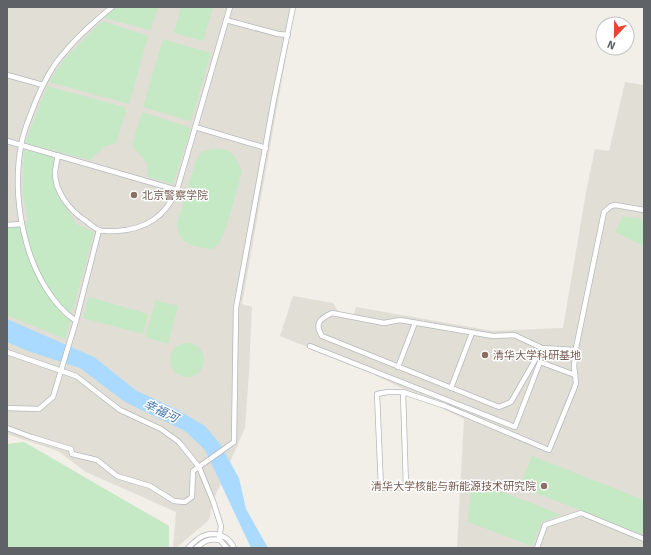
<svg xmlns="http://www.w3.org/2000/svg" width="651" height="555" viewBox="0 0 651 555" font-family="Signika,'Noto Sans SC',sans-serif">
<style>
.education{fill:#e1ded6}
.green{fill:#c5e8c5}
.water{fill:#aadaff}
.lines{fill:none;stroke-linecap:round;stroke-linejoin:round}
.minor-casing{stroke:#b5b8bc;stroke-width:6}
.minor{stroke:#fff;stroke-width:4.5}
.education-dot{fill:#8d6e63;stroke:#fff;stroke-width:1.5}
.labels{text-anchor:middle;stroke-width:3;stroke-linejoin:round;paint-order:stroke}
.education-label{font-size:11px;fill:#785e54;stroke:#fff;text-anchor:start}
.water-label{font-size:12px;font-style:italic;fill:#4174aa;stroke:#fff}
</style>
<rect width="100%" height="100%" fill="#f1efe8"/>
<g class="education">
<polygon points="7,7 295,7 242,304 252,307 249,372 245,428 213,501 209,520 176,548 173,548 176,512 86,472 58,451 7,434"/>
<polygon points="625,82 644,85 644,548 457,548 464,419 371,373 280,336 293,296 333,303 340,314 354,314 356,307 493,331 563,328 586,192 595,149 609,151"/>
</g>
<g class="green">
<polygon points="108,7 158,7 150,30 105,18"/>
<polygon points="181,7 213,7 203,41 174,33"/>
<polygon points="102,21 148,36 129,104 49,82 65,58"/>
<polygon points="163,39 211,53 191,121 143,107"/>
<polygon points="47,86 127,108 116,143 104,147 90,160 25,143"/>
<polygon points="142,112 191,128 173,184 148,177 147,163 132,145"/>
<path d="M213,149C232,148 236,156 242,172L226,228L219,244L212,249C195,247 177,244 177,224L196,160L202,152Z"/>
<polygon points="24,150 53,156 55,188 76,224 94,232 65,339 7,315 7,229 28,221 23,195"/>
<polygon points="623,216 644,220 644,246 615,232"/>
<polygon points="89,297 148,314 143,334 83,318"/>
<polygon points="156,300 178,306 168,344 145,337"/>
<circle cx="187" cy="360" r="17"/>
<polygon points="24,442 169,526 169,548 7,548 7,444"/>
<polygon points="532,456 644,500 644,535 520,487"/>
<polygon points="471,480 562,515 542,522 532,546 468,522"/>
</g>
<polygon class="water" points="7,319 94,357 137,391 178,410 205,426 220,444 239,478 246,509 268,548 251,548 205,450 185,431 125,402 80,368 28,351 7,342"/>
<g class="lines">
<defs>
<g id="minor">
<polyline points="226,20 278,34 288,35"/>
<polyline points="7,75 43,85"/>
<polyline points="195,127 266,148"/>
<polyline points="7,141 177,190"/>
<path d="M58,155C57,160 56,166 55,171C54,191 70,211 86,221C90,224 94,228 99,230C104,232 112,231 117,231C146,229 165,217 177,190L230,7"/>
<polyline points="7,225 22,224"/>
<path d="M76,321C52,305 35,273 27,245C18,214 15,178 21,146C23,131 30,117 35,103C42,86 51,67 64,53C78,36 95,21 112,7"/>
<polyline points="310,346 515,427 540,362 575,375"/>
<path d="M542,348L511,402L499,407L322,336C314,323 320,319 332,313L384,323L400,320L493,336L514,335L542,348L574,350L576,348L604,212L611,206L615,205L644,210"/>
<polyline points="7,352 76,376 120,410 161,429 179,442 199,467 213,501 221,526 219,540"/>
<polyline points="398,367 415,323"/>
<polyline points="451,388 472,333"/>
<polyline points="403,392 406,487 381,488 377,394 388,392 403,392 445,406 549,450 574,389 576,383 574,366 576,348"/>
<polyline points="7,408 39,409 53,397 76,321 99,230"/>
<polyline points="7,428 31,437 71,449 72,454 97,460 117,476 150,486 174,501 185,502 192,497 193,471 234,442 236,308 274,99 293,7"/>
<path d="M188,548C192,544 198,538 203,536C215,531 229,536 234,548"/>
<path d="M196,548C204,541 209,538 220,540L227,548"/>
<polyline points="537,548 545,525 581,513 644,539"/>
</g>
</defs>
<use href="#minor" class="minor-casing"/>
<use href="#minor" class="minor"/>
</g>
<g class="education-dot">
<circle cx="134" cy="195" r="4"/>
<circle cx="485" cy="355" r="4"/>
<circle cx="544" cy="486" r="4"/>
</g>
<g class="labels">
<g class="education-label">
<text x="142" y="199">北京警察学院</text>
<text x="493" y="359">清华大学科研基地</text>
<text x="536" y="490" text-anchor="end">清华大学核能与新能源技术研究院</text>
</g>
<g class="water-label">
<text transform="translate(161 411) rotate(26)" y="4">幸福河</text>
</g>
</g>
<rect width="651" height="555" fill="none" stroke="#5f6368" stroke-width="16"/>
<g transform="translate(615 36) rotate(202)"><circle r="19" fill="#ffffff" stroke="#bfc1c3"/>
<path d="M0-3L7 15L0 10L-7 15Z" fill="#ea4335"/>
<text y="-6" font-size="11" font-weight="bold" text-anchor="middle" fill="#5f6368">N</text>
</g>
</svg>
